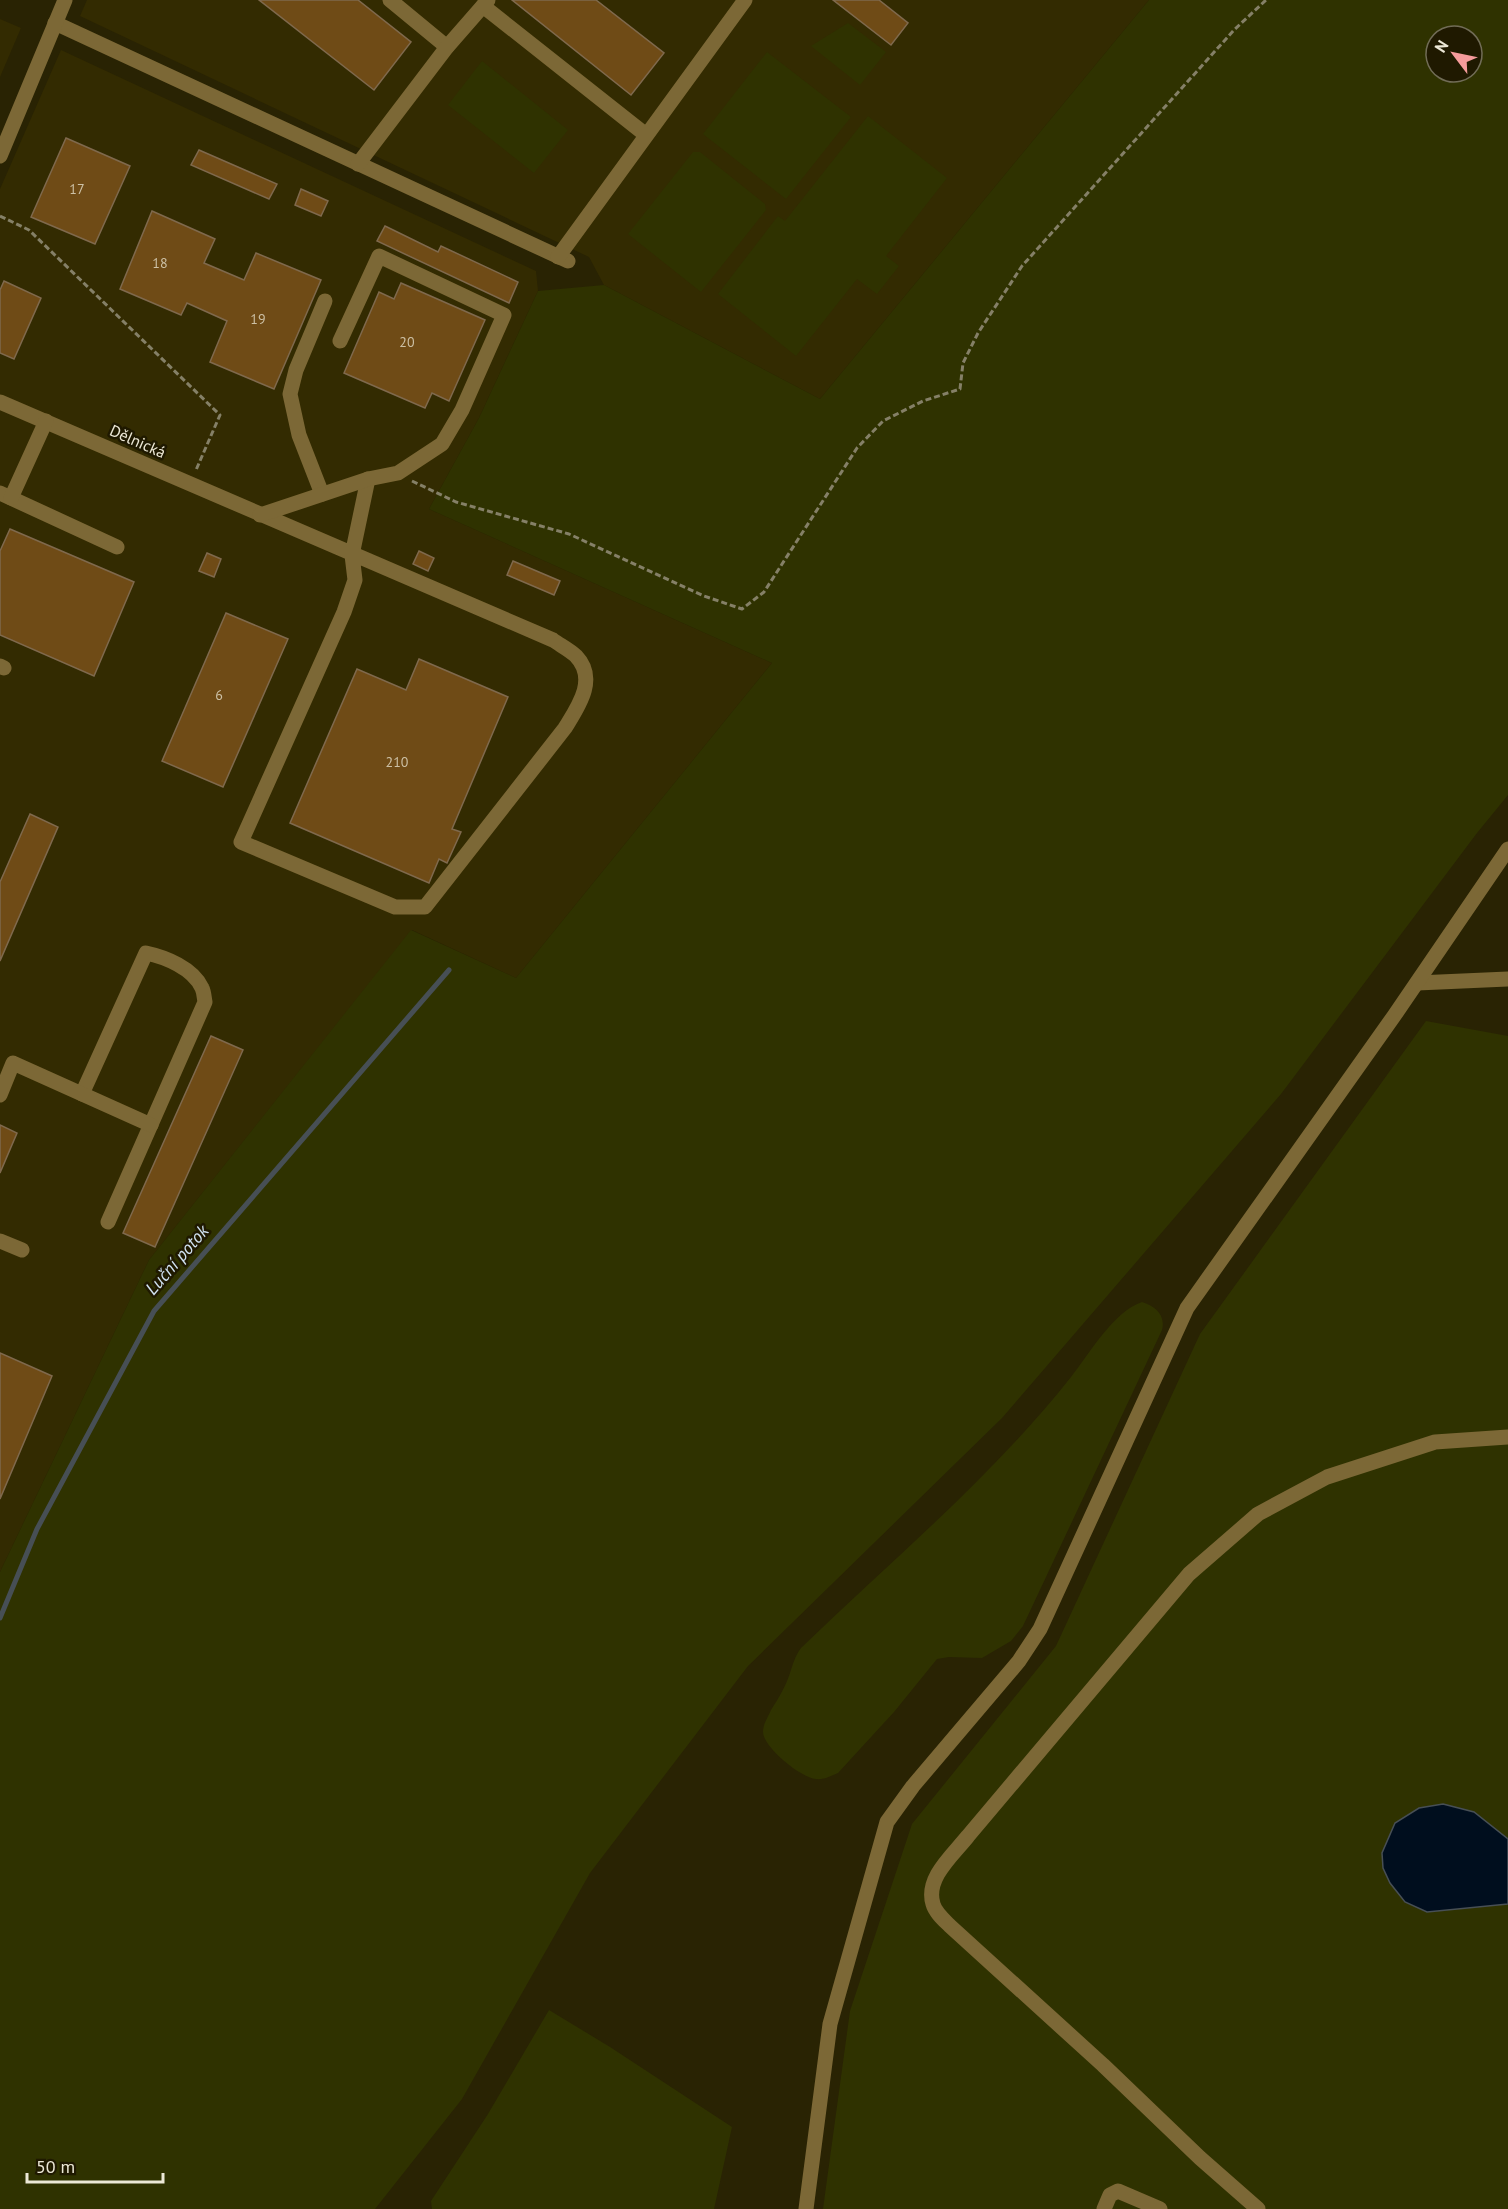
<svg xmlns="http://www.w3.org/2000/svg" width="1508" height="2209" viewBox="0 0 1508 2209" font-family="'PT Sans',sans-serif">
<style>
.built{fill:#332b01}
.green{fill:#2f3200;fill-rule:evenodd}
.water{fill:#000e1e;stroke:#474f55;stroke-width:1.5}
.lines{fill:none;stroke-linecap:round;stroke-linejoin:round}
.stream{stroke:#474f55;stroke-width:5}
.building{fill:#6f4b16;stroke:#7f694d;stroke-width:1.5}
.path{stroke:#858067;stroke-width:3;stroke-dasharray:6 3;stroke-linecap:butt}
.minor{stroke:#7c6836;stroke-width:15}
.labels{text-anchor:middle;stroke-width:5;stroke-linejoin:round;paint-order:stroke}
.number-label{font-size:14px;fill:#cdc1a6}
.street-label{font-size:16px;fill:#ece8d6;stroke:#1f1900}
.water-label{font-size:18px;font-style:italic;fill:#d1e2f1;stroke:#1f1900}
</style>
<rect width="100%" height="100%" fill="#292303"/>
<g class="built">
<polygon points="87,0 1149,0 820,399 604,285 589,257 80,16"/>
<polygon points="0,19 21,28 0,77"/>
<polygon points="61,50 536,271 538,291 479,418 429,509 772,663 516,978 412,930 149,1260 0,1572 0,189"/>
</g>
<g class="green">
<path d="M1149,0H1508V795L1477,833L1281,1094L1002,1418L748,1666L590,1873L462,2099L375,2209H0V1572L149,1260L411,930L516,978L772,663L429,509L479,418L538,291L604,285L820,399ZM1436,36H1472V72H1436Z"/>
<polygon points="848,23 886,52 860,85 811,46"/>
<polygon points="767,52 851,117 786,199 703,134"/>
<polygon points="482,61 568,130 534,173 448,105"/>
<polygon points="868,116 947,178 886,256 899,266 877,294 857,279 796,356 718,294 778,216 785,221"/>
<polygon points="693,152 700,152 765,204 766,210 701,292 628,234"/>
<polygon points="1426,1021 1508,1036 1508,2209 823,2209 850,2011 912,1824 1056,1646 1200,1334"/>
<path d="M1142,1302C1155,1306 1166,1315 1162,1330L1023,1626L1011,1641L982,1658L949,1657L937,1659L894,1712L838,1773C831,1776 824,1780 816,1779C801,1778 763,1747 763,1732C763,1724 768,1717 771,1710C778,1699 786,1686 790,1673C793,1664 795,1656 801,1648C893,1559 992,1477 1071,1377C1090,1353 1113,1312 1142,1302Z"/>
<polygon points="549,2010 610,2047 732,2127 714,2209 432,2209 431,2201 488,2114"/>
</g>
<polygon class="water" points="1443,1804 1474,1812 1508,1839 1508,1904 1427,1912 1405,1902 1390,1883 1383,1868 1382,1853 1395,1823 1419,1808"/>
<g class="lines">
<polyline class="stream" points="0,1618 37,1529 154,1311 449,970"/>
</g>
<g class="building">
<polygon points="259,0 358,0 411,42 374,90"/>
<polygon points="512,0 596,0 664,53 631,95"/>
<polygon points="833,0 879,0 908,23 891,45"/>
<polygon points="66,138 130,166 95,244 31,217"/>
<polygon points="199,150 277,184 269,199 191,165"/>
<polygon points="301,189 328,201 321,216 295,205"/>
<polygon points="152,211 215,239 204,263 244,280 256,253 321,280 274,389 210,362 227,321 187,303 181,315 120,289"/>
<polygon points="385,226 438,252 441,246 518,282 509,303 377,241"/>
<polygon points="4,281 41,298 14,359 0,353 0,290"/>
<polygon points="401,283 485,320 449,401 432,393 425,408 344,373 379,292 394,299"/>
<polygon points="10,529 134,582 94,676 0,635 0,551"/>
<polygon points="419,551 434,558 428,571 413,564"/>
<polygon points="207,553 221,559 214,577 199,571"/>
<polygon points="513,561 560,581 554,595 507,575"/>
<polygon points="226,613 288,639 223,787 162,761"/>
<polygon points="419,659 508,697 452,829 461,832 447,863 439,859 429,883 290,823 357,669 406,690"/>
<polygon points="30,814 58,827 0,961 0,882"/>
<polygon points="211,1036 243,1050 155,1247 123,1233"/>
<polygon points="0,1125 17,1133 0,1173"/>
<polygon points="0,1353 52,1376 0,1499"/>
</g>
<g class="lines">
<g class="path">
<polyline points="0,216 29,230 220,415 196,470"/>
<polyline points="412,481 456,502 569,534 704,596 742,609 764,592 857,448 883,421 923,401 960,389 963,363 978,333 1022,266 1234,30 1266,0"/>
</g>
<g class="minor">
<polyline points="390,0 447,47"/>
<polyline points="483,6 646,135"/>
<polyline points="55,23 568,261"/>
<polyline points="0,156 65,0"/>
<polyline points="358,164 447,47 488,0"/>
<polyline points="558,257 745,0"/>
<path d="M0,402L553,640C560,645 570,650 576,656C598,679 578,707 565,728L425,907H395L241,842L344,612L355,580L352,555L368,479"/>
<polyline points="0,493 117,547"/>
<polyline points="322,494 299,435 290,394 296,370 325,301"/>
<polyline points="11,498 46,421"/>
<polyline points="260,515 368,479 398,473 442,444 462,410 504,315 379,256 340,341"/>
<polyline points="0,666 4,668"/>
<polyline points="1417,983 1508,979"/>
<path d="M82,1094L146,953C165,957 193,968 202,988C204,992 204,997 205,1002L108,1222"/>
<polyline points="0,1095 13,1063 151,1125"/>
<polyline points="0,1241 22,1250"/>
<polyline points="806,2209 830,2024 887,1822 913,1786 1019,1661 1040,1629 1187,1308 1394,1016 1508,849"/>
<polyline points="1104,2209 1110,2195 1118,2191 1160,2209"/>
<path d="M1258,2209L1200,2158L1103,2065L950,1926C944,1920 935,1912 933,1904C925,1878 953,1855 968,1836L1189,1574L1258,1514L1327,1477L1435,1442L1508,1437"/>
</g>
</g>
<g class="labels">
<g class="number-label">
<text x="77" y="194">17</text>
<text x="160" y="268">18</text>
<text x="258" y="324">19</text>
<text x="407" y="347">20</text>
<text x="219" y="700">6</text>
<text x="397" y="767">210</text>
</g>
<g class="street-label">
<text transform="translate(138 441) rotate(24)" y="6">Dělnická</text>
</g>
<g class="water-label">
<text transform="translate(177 1260) rotate(-49)" y="6">Luční potok</text>
</g>
</g>
<g transform="translate(1454 54) rotate(302)"><circle r="28" fill="#1f1900" stroke="#716c56" stroke-width="1.5"/>
<path d="M0-4.5L10 22L0 15L-10 22Z" fill="#f59b9b"/>
<text y="-9" font-size="16" font-weight="bold" text-anchor="middle" fill="#ece8d6">N</text>
</g>
<path d="M27 2173v9h136v-9" fill="none" stroke="#ece8d6" stroke-width="3"/>
<text x="36" y="2173" font-size="18" fill="#ece8d6" stroke="#1f1900" stroke-width="4.5" paint-order="stroke">50 m</text>
</svg>
